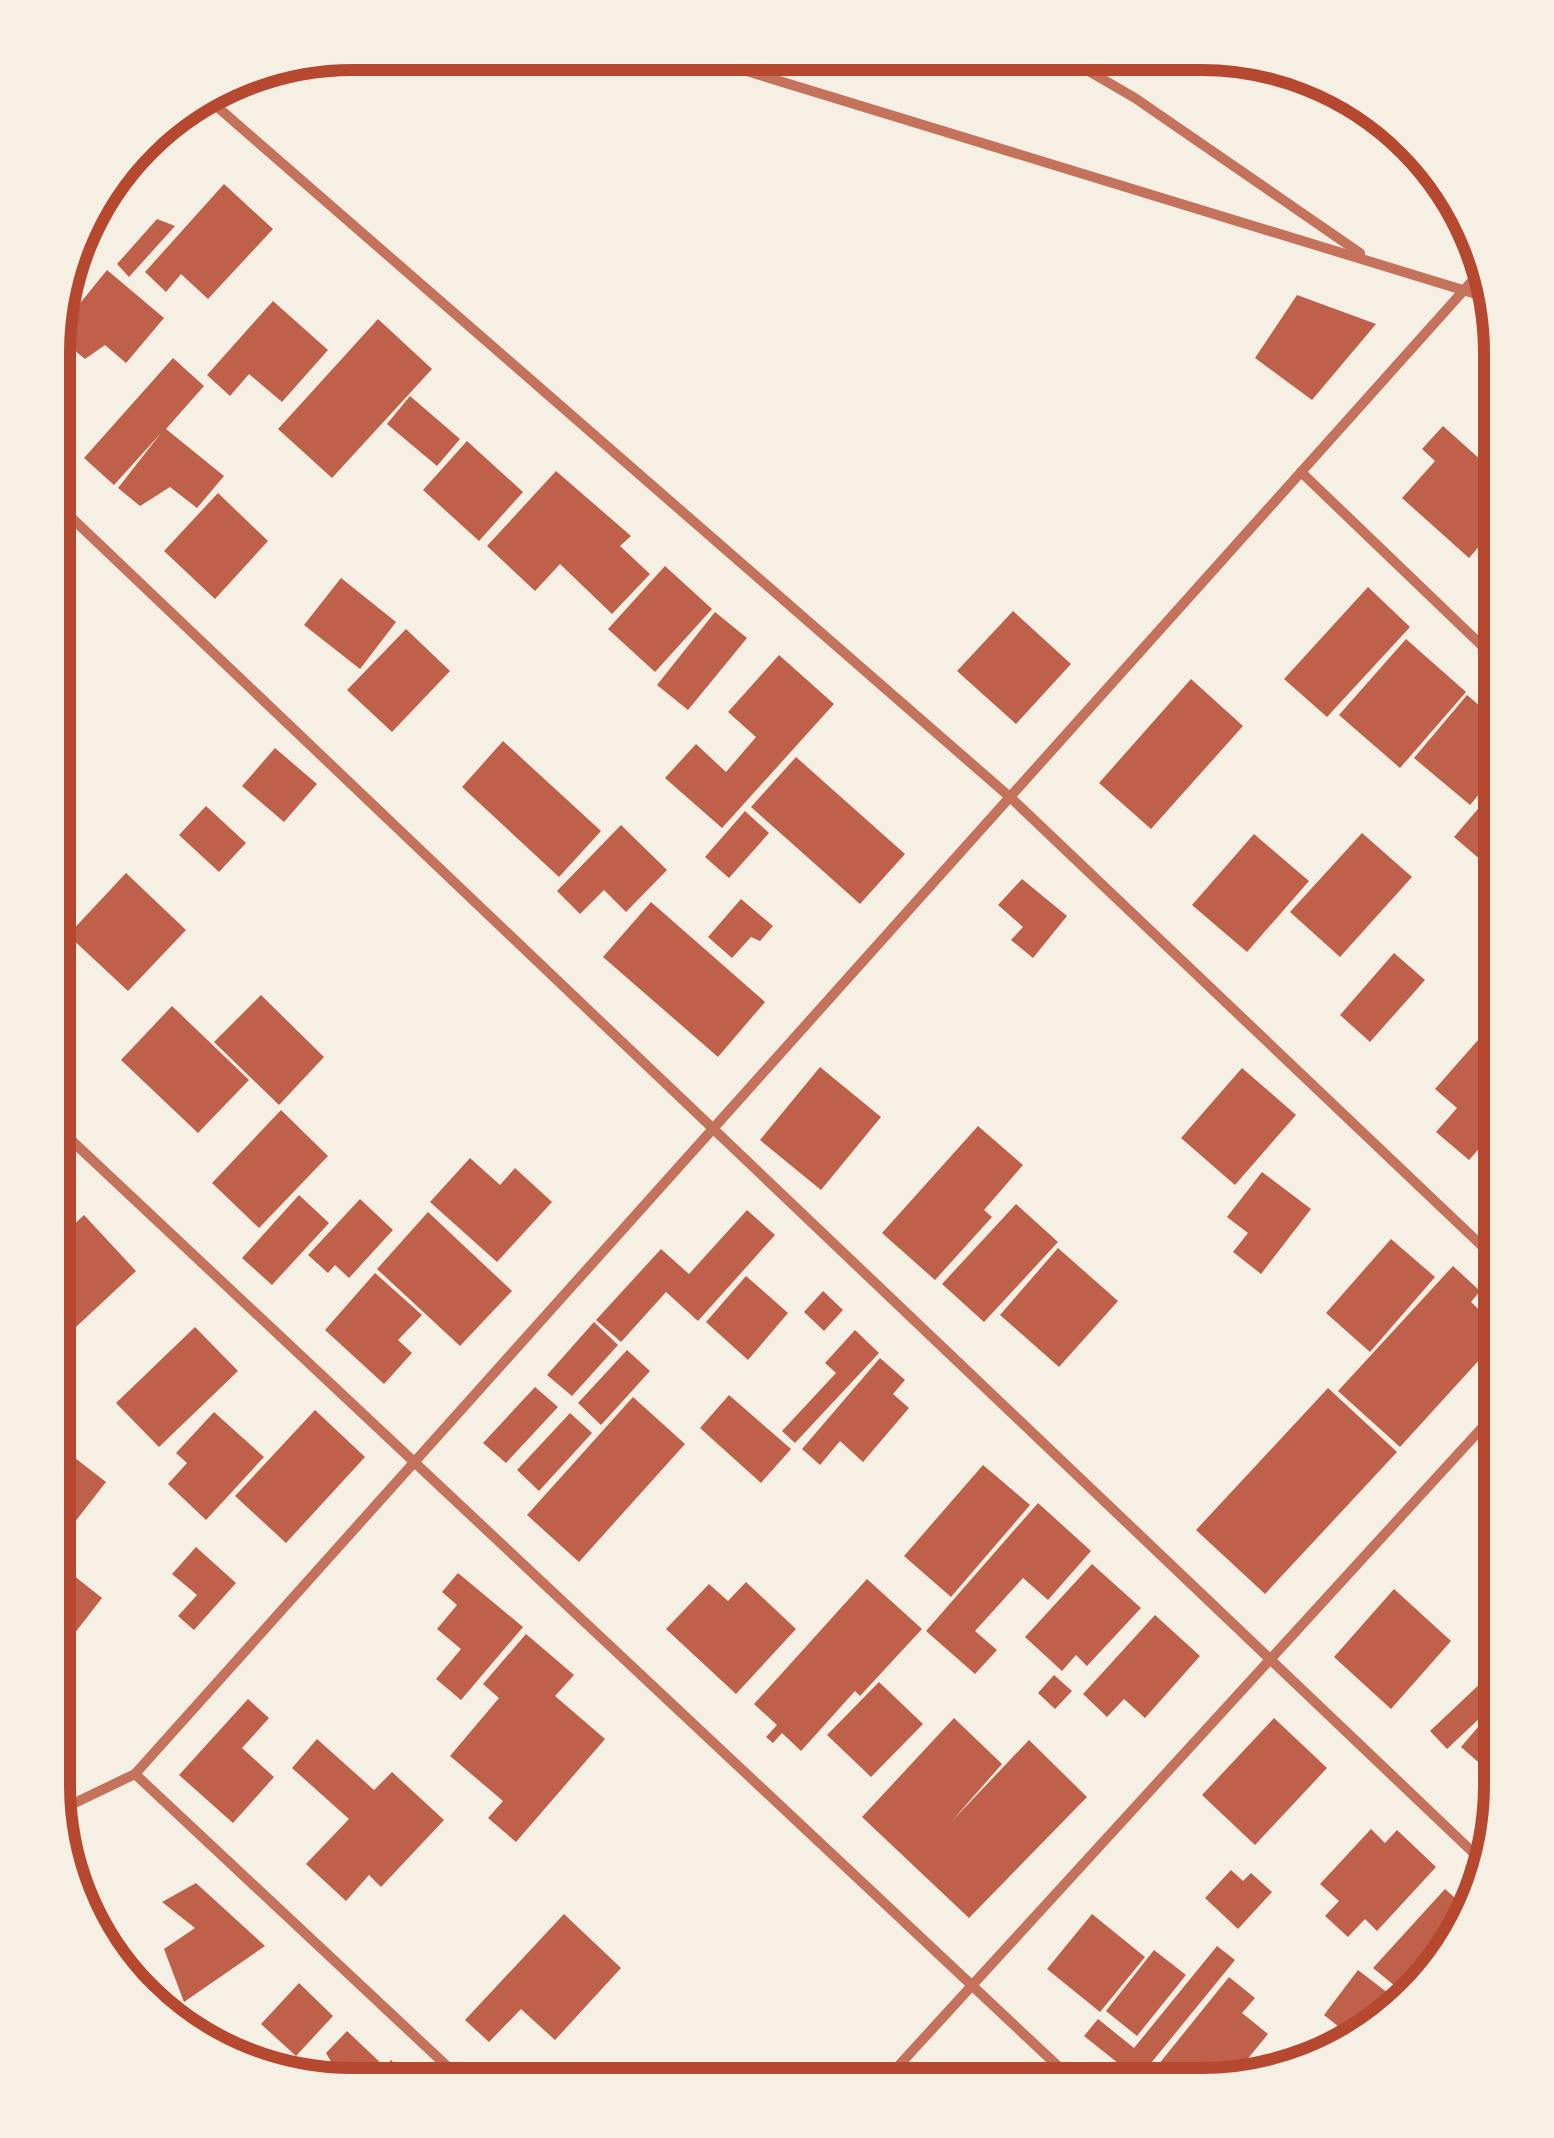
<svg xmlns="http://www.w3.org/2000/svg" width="1554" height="2138" viewBox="0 0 1554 2138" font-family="'Fira Sans',sans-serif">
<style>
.building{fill:#bf614a}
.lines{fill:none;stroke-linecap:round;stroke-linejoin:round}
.minor{stroke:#c5725c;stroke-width:10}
.rim{fill:none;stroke:#b5482f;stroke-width:12}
</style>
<rect width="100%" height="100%" fill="#f6efe4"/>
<g class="building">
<polygon points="134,153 147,166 84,228 92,203"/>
<polygon points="224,184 273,229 208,299 181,274 166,292 145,272"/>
<polygon points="157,219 175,226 129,277 117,264"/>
<polygon points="107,270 164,318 126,363 105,345 85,359 55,334"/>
<polygon points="1297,295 1376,324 1312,400 1255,358"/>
<polygon points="273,301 328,350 282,402 249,374 230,396 207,375"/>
<polygon points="378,319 432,369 332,478 278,429"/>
<polygon points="173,358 204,386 166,429 224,476 197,508 170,487 140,506 118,488 161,433 114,485 84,458"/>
<polygon points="410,396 460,439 437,466 387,424"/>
<polygon points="1443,426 1501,478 1501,521 1469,558 1402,498 1435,461 1422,449"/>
<polygon points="467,441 523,492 479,541 423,490"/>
<polygon points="556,471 631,536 620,546 650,574 612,614 560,564 535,591 487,546"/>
<polygon points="218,493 268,541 215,599 164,551"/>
<polygon points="1501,537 1501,581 1479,560"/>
<polygon points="665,566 712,609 655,672 608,629"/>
<polygon points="341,578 396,622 360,669 304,625"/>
<polygon points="1368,587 1410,627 1327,717 1284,679"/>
<polygon points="1013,611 1071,664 1016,724 957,671"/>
<polygon points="715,612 747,638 688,710 657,685"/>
<polygon points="406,629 450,671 392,732 347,690"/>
<polygon points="1406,639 1466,692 1400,768 1339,715"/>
<polygon points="779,655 834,704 722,828 665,778 696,744 726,772 756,737 728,712"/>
<polygon points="1191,679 1243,726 1151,829 1099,783"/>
<polygon points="1467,695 1501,724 1501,768 1470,805 1414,758"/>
<polygon points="503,741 601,831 559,877 462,787"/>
<polygon points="275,748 317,784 284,822 242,786"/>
<polygon points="796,757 905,854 860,904 751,807"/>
<polygon points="1501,782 1501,852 1489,867 1454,837"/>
<polygon points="206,806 246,843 219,872 179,835"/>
<polygon points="745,811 769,833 729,878 705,857"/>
<polygon points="621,825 667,870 626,912 604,890 580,914 557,891"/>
<polygon points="1362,833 1412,877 1340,957 1290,912"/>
<polygon points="1254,834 1309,881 1247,952 1192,905"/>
<polygon points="126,873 186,930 128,991 68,935"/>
<polygon points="1022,879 1067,916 1033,958 1011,940 1023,927 998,905"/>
<polygon points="54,880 73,898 54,919"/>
<polygon points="741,899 773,926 760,941 751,937 732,958 708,937"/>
<polygon points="651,902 765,1002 718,1057 603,957"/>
<polygon points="1394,953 1425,980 1370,1042 1340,1015"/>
<polygon points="261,995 324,1057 279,1105 214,1042"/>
<polygon points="172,1006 249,1080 198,1133 121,1060"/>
<polygon points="1493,1023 1501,1030 1501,1124 1469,1160 1436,1132 1457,1108 1435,1089"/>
<polygon points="820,1067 881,1117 821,1190 760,1140"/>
<polygon points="1242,1068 1296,1115 1235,1185 1181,1138"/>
<polygon points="281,1110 328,1156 259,1228 212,1183"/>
<polygon points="978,1126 1023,1165 984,1210 992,1217 935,1280 882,1233"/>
<polygon points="470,1158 500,1185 515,1168 552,1202 497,1262 430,1202"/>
<polygon points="1262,1172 1311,1209 1261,1274 1233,1252 1248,1233 1227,1217"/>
<polygon points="56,1194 75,1213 53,1236 54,1197"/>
<polygon points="299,1195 329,1223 272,1285 242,1258"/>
<polygon points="360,1199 393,1230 349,1278 335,1265 328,1273 308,1255"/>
<polygon points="1016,1204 1058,1242 984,1322 942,1284"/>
<polygon points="747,1210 775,1235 698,1321 666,1292 621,1342 596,1320 661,1249 689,1274"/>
<polygon points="428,1212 512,1291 460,1346 377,1269"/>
<polygon points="84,1215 136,1271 62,1340 53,1330 53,1244"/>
<polygon points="1391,1239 1435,1277 1370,1352 1326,1313"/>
<polygon points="1058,1248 1118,1301 1059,1367 1000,1315"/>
<polygon points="1453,1266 1480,1291 1471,1302 1501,1331 1501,1336 1400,1447 1338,1391"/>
<polygon points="375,1273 422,1315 398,1340 412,1353 384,1384 325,1330"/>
<polygon points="746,1276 788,1313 748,1360 706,1322"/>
<polygon points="823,1291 843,1310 824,1331 804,1312"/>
<polygon points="594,1322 618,1345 572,1396 547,1375"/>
<polygon points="195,1327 238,1371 159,1447 116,1403"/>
<polygon points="855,1330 879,1353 795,1443 782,1431 836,1373 825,1363"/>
<polygon points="627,1350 650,1371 601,1425 578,1403"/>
<polygon points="880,1358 905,1380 893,1394 909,1408 863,1462 840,1441 820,1465 802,1449"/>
<polygon points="535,1387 558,1407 506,1463 483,1443"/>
<polygon points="1328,1388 1397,1452 1265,1594 1196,1530"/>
<polygon points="729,1395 791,1449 761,1483 700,1428"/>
<polygon points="633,1397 685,1444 579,1562 527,1515"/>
<polygon points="315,1410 365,1457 286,1543 235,1496"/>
<polygon points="214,1412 264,1457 206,1520 168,1484 187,1463 176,1453"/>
<polygon points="570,1413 592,1433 539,1491 517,1470"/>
<polygon points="53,1441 106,1482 53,1550"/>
<polygon points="983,1465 1030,1505 951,1597 904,1556"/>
<polygon points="1501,1476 1501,1521 1478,1501"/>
<polygon points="1038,1503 1091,1551 1048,1600 1023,1578 975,1631 997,1650 975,1674 926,1631"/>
<polygon points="196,1547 236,1583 194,1630 178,1616 197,1595 172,1574"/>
<polygon points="1092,1564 1141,1608 1087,1666 1076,1655 1062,1671 1025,1637"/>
<polygon points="68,1571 102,1598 64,1647 53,1638 53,1591"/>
<polygon points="458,1573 523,1627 461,1700 436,1679 461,1649 437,1629 457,1605 442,1592"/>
<polygon points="867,1579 922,1629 860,1696 855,1691 801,1751 782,1733 773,1743 766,1737 777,1725 754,1704"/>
<polygon points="746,1582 796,1629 736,1694 666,1629 709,1584 728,1601"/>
<polygon points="1394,1589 1451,1641 1391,1709 1334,1657"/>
<polygon points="1155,1615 1200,1656 1145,1718 1124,1699 1107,1717 1083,1694"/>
<polygon points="526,1634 574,1675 555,1696 605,1739 516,1842 488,1818 503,1801 450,1756 499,1698 483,1684"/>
<polygon points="1501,1664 1501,1698 1447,1749 1430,1731"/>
<polygon points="1054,1675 1072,1691 1055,1709 1038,1693"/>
<polygon points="879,1682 923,1724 871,1777 827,1735"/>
<polygon points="248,1699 269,1718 242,1748 274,1777 233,1823 179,1775"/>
<polygon points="1501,1700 1501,1764 1492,1774 1461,1747"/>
<polygon points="954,1718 1002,1764 951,1822 1029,1740 1087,1797 969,1918 862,1817"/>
<polygon points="1274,1718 1327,1768 1255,1845 1202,1795"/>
<polygon points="317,1739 374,1790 392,1772 444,1820 381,1887 369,1875 346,1901 306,1864 349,1819 292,1768"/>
<polygon points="1371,1829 1385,1843 1397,1830 1436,1867 1377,1931 1365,1919 1348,1937 1325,1916 1339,1901 1320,1884"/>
<polygon points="1231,1870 1243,1881 1251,1873 1272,1892 1238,1929 1205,1898"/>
<polygon points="196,1883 265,1946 184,2002 164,1949 195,1928 162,1902"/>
<polygon points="1445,1889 1463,1905 1450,1919 1459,1928 1451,1953 1416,1983 1407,1974 1395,1986 1373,1968"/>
<polygon points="564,1914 621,1968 555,2040 521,2009 489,2042 465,2020"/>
<polygon points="1092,1914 1145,1957 1100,2012 1047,1969"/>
<polygon points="1217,1946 1235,1960 1138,2079 1084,2036 1098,2019 1134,2048"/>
<polygon points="1154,1950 1186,1975 1137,2036 1106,2011"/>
<polygon points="1358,1970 1397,2000 1353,2038 1324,2015"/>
<polygon points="1229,1977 1255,1998 1242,2013 1268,2034 1231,2079 1226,2080 1204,2063 1186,2085 1163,2085 1150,2075"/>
<polygon points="299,1983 333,2016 296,2056 261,2024"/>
<polygon points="347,2031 385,2067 391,2060 413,2081 334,2083 340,2077 326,2053"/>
</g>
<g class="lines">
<g class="minor">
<polyline points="691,54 1489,298"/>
<polyline points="1061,55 1135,98 1360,253"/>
<polyline points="206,97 1011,798 1501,1264"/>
<polyline points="1301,472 1501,664"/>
<polyline points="55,502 1482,1861"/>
<polyline points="54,1124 1078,2085"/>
<polyline points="135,1774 465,2083"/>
<polyline points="58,1811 135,1774 1482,270"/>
<polyline points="881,2085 1501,1407"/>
</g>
</g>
<path d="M0 0H1554V2138H0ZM353 70H1201A283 283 0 0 1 1484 353V1785A283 283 0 0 1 1201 2068H353A283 283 0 0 1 70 1785V353A283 283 0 0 1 353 70Z" fill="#f6efe4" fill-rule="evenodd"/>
<path class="rim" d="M353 70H1201A283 283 0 0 1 1484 353V1785A283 283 0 0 1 1201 2068H353A283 283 0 0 1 70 1785V353A283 283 0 0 1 353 70Z"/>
</svg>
